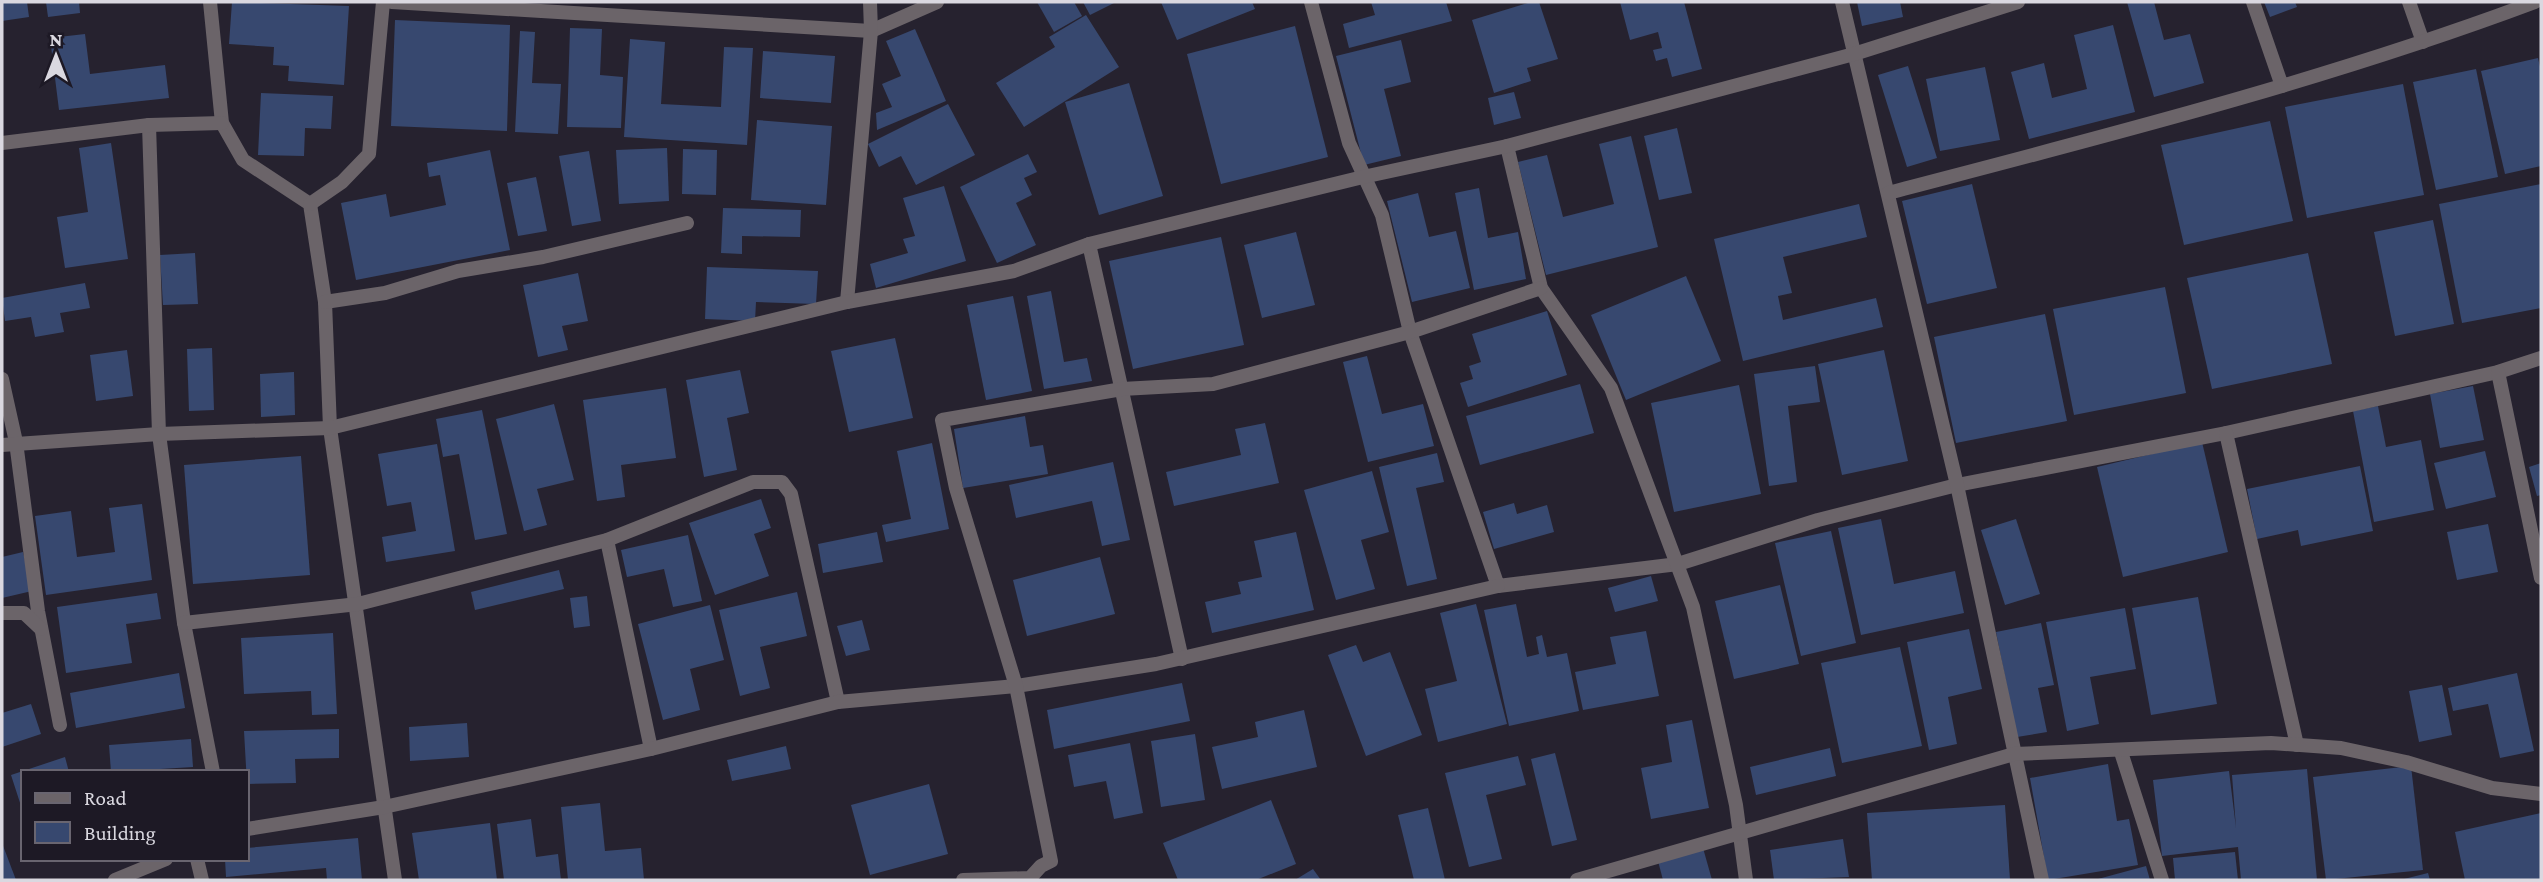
<svg xmlns="http://www.w3.org/2000/svg" width="2543" height="882" viewBox="0 0 2543 882" font-family="'Crimson Pro',serif">
<style>
.building{fill:#37486f}
.lines{fill:none;stroke-linecap:round;stroke-linejoin:round}
.street{stroke:#6b6469;stroke-width:14}
</style>
<rect width="100%" height="100%" fill="#26222f"/>
<g class="building">
<polygon points="2,2 27,2 29,17 2,21"/>
<polygon points="46,2 79,2 80,13 48,17"/>
<polygon points="232,2 349,6 344,85 288,81 289,66 273,65 274,47 229,44"/>
<polygon points="1037,2 1074,2 1082,16 1054,32"/>
<polygon points="1083,2 1116,2 1090,15"/>
<polygon points="1161,2 1252,2 1255,9 1177,40"/>
<polygon points="1371,2 1446,2 1452,21 1349,48 1343,24 1375,15"/>
<polygon points="1531,2 1539,2 1558,59 1527,68 1531,81 1494,93 1472,20"/>
<polygon points="1620,2 1684,2 1702,69 1672,77 1667,58 1656,61 1653,50 1662,48 1658,32 1630,40"/>
<polygon points="1857,2 1900,2 1903,17 1862,26"/>
<polygon points="2127,2 2154,2 2164,40 2190,34 2204,83 2154,97"/>
<polygon points="2264,2 2295,2 2297,7 2270,17"/>
<polygon points="1086,15 1119,67 1024,127 996,83 1055,47 1049,37"/>
<polygon points="395,20 510,25 507,131 391,126"/>
<polygon points="2113,25 2135,112 2029,139 2011,72 2044,63 2052,98 2087,89 2074,35"/>
<polygon points="1295,26 1328,157 1221,184 1187,54"/>
<polygon points="570,28 602,29 600,75 623,77 621,128 567,127"/>
<polygon points="915,29 946,101 877,130 876,113 892,107 882,84 901,76 886,41"/>
<polygon points="520,31 535,32 532,83 561,84 558,134 515,132"/>
<polygon points="85,34 90,74 165,65 169,98 59,110 50,38"/>
<polygon points="630,39 665,42 661,104 721,107 724,47 753,48 747,145 624,137"/>
<polygon points="1401,40 1411,82 1384,89 1401,156 1364,165 1336,56"/>
<polygon points="763,51 835,56 831,103 760,98"/>
<polygon points="2538,58 2541,71 2541,166 2505,174 2481,71"/>
<polygon points="1908,66 1937,158 1907,167 1878,75"/>
<polygon points="1985,67 2000,140 1940,151 1926,79"/>
<polygon points="2476,69 2498,177 2436,190 2413,82"/>
<polygon points="1129,83 1163,196 1099,215 1065,102"/>
<polygon points="2403,84 2424,195 2307,218 2285,107"/>
<polygon points="1514,92 1521,118 1494,125 1488,98"/>
<polygon points="261,93 333,96 331,129 305,128 304,156 258,155"/>
<polygon points="948,104 975,155 916,185 901,156 879,167 868,144"/>
<polygon points="757,120 832,126 826,205 751,200"/>
<polygon points="2270,121 2293,221 2184,245 2161,145"/>
<polygon points="1677,128 1692,193 1659,200 1644,136"/>
<polygon points="1631,136 1658,247 1546,275 1518,162 1547,155 1563,217 1614,204 1599,144"/>
<polygon points="111,143 128,259 65,268 57,217 88,212 79,148"/>
<polygon points="667,148 669,201 619,204 616,150"/>
<polygon points="683,149 717,150 716,195 682,194"/>
<polygon points="490,150 510,250 356,280 341,203 386,194 390,217 446,205 440,175 429,177 427,163"/>
<polygon points="589,151 601,221 572,226 559,156"/>
<polygon points="1028,154 1037,172 1024,178 1032,195 1016,203 1036,245 997,263 960,187"/>
<polygon points="536,177 547,231 518,236 507,183"/>
<polygon points="1972,184 1997,288 1927,304 1902,201"/>
<polygon points="2541,184 2541,308 2462,323 2439,204"/>
<polygon points="944,186 966,261 876,288 870,264 908,253 903,239 915,236 903,198"/>
<polygon points="1479,188 1488,238 1518,232 1526,279 1474,290 1455,193"/>
<polygon points="1418,193 1429,237 1456,231 1470,288 1412,302 1387,201"/>
<polygon points="1859,204 1867,237 1783,257 1792,293 1778,296 1783,320 1876,298 1883,327 1743,361 1714,239"/>
<polygon points="723,208 801,210 800,237 742,236 742,254 721,253"/>
<polygon points="2433,220 2454,324 2395,336 2374,232"/>
<polygon points="1296,232 1315,305 1262,318 1244,245"/>
<polygon points="1221,237 1244,345 1133,369 1109,261"/>
<polygon points="195,253 198,304 163,305 160,255"/>
<polygon points="2308,253 2332,364 2212,389 2187,278"/>
<polygon points="707,267 818,271 816,304 756,302 755,321 705,319"/>
<polygon points="578,273 588,321 562,326 568,350 538,357 523,285"/>
<polygon points="1686,276 1721,361 1626,400 1591,315"/>
<polygon points="85,283 90,308 60,313 64,332 35,337 31,317 5,321 2,298"/>
<polygon points="2165,287 2186,393 2074,415 2053,309"/>
<polygon points="1051,291 1064,362 1087,358 1092,381 1044,389 1027,296"/>
<polygon points="1013,296 1032,391 986,400 967,305"/>
<polygon points="1547,311 1567,375 1468,407 1460,383 1473,379 1469,366 1481,362 1472,334"/>
<polygon points="2045,314 2067,421 1956,443 1934,337"/>
<polygon points="895,338 913,418 849,432 831,351"/>
<polygon points="212,348 214,410 189,411 187,349"/>
<polygon points="127,350 133,396 96,401 90,355"/>
<polygon points="1884,350 1908,461 1842,475 1818,364"/>
<polygon points="1367,356 1382,414 1423,404 1434,446 1368,462 1343,362"/>
<polygon points="1815,366 1820,402 1788,406 1797,482 1769,486 1754,374"/>
<polygon points="740,370 749,413 727,418 737,470 704,477 686,380"/>
<polygon points="294,372 295,415 261,417 260,374"/>
<polygon points="1580,384 1594,433 1480,465 1466,416"/>
<polygon points="1739,385 1761,494 1674,512 1651,403"/>
<polygon points="2473,386 2484,440 2440,448 2430,394"/>
<polygon points="666,388 676,458 621,465 625,497 597,501 583,400"/>
<polygon points="554,404 574,480 537,489 547,525 524,531 496,419"/>
<polygon points="2378,406 2386,447 2421,440 2434,510 2374,522 2353,411"/>
<polygon points="482,410 507,534 475,540 459,454 443,457 436,419"/>
<polygon points="1025,416 1030,447 1043,445 1048,474 963,488 954,429"/>
<polygon points="1265,423 1279,483 1174,506 1166,472 1241,455 1235,429"/>
<polygon points="2202,442 2228,552 2123,577 2097,467"/>
<polygon points="932,443 949,529 886,542 882,525 911,519 897,451"/>
<polygon points="437,444 455,551 386,562 382,537 416,531 411,502 387,506 378,454"/>
<polygon points="2485,451 2496,497 2446,509 2434,463"/>
<polygon points="1437,453 1444,482 1416,488 1437,579 1407,586 1379,467"/>
<polygon points="301,456 310,575 193,584 184,465"/>
<polygon points="1113,462 1130,540 1102,546 1092,501 1016,518 1009,485"/>
<polygon points="2541,463 2541,495 2537,496 2529,467"/>
<polygon points="2360,466 2373,531 2301,546 2298,530 2257,539 2247,489"/>
<polygon points="1372,471 1389,532 1361,540 1375,589 1336,600 1304,490"/>
<polygon points="761,499 771,528 754,534 769,576 715,595 689,523"/>
<polygon points="1514,503 1517,514 1547,505 1554,532 1494,549 1483,512"/>
<polygon points="142,504 152,580 46,595 35,516 71,511 77,557 115,552 109,508"/>
<polygon points="1881,519 1894,584 1955,571 1964,613 1861,635 1838,528"/>
<polygon points="2016,519 2040,594 2005,605 1981,530"/>
<polygon points="2488,524 2498,572 2457,580 2447,532"/>
<polygon points="1831,531 1856,643 1801,656 1775,543"/>
<polygon points="877,532 883,562 823,573 818,544"/>
<polygon points="1296,532 1314,610 1212,633 1205,602 1241,594 1238,582 1262,577 1254,541"/>
<polygon points="688,535 702,601 673,607 664,569 627,577 621,550"/>
<polygon points="23,552 32,591 2,598 2,557"/>
<polygon points="1100,557 1115,614 1027,636 1013,580"/>
<polygon points="559,570 564,589 475,610 471,592"/>
<polygon points="1651,576 1658,601 1615,612 1608,588"/>
<polygon points="1780,585 1799,664 1734,679 1715,601"/>
<polygon points="797,592 807,636 760,647 770,688 740,696 719,610"/>
<polygon points="157,593 161,619 126,624 132,663 66,673 57,607"/>
<polygon points="587,596 590,626 574,628 570,598"/>
<polygon points="2198,597 2217,704 2151,715 2132,608"/>
<polygon points="1476,604 1507,724 1438,742 1425,689 1457,681 1440,613"/>
<polygon points="1516,604 1527,657 1539,654 1536,637 1542,635 1547,657 1567,653 1579,711 1509,726 1484,610"/>
<polygon points="710,605 724,660 690,669 700,710 663,720 638,624"/>
<polygon points="2125,608 2136,669 2090,677 2099,724 2067,731 2046,622"/>
<polygon points="862,620 870,650 846,656 837,626"/>
<polygon points="2041,623 2054,685 2038,688 2047,732 2017,737 1996,632"/>
<polygon points="1969,629 1982,689 1948,697 1957,744 1929,750 1907,642"/>
<polygon points="1646,631 1659,696 1583,710 1575,672 1616,664 1610,637"/>
<polygon points="333,633 337,714 312,715 311,691 244,694 241,638"/>
<polygon points="1356,645 1363,662 1390,652 1422,735 1366,756 1328,655"/>
<polygon points="1900,647 1922,746 1842,763 1821,663"/>
<polygon points="179,673 185,708 76,728 70,693"/>
<polygon points="2517,673 2534,751 2500,758 2488,704 2453,711 2448,688"/>
<polygon points="1182,683 1190,721 1054,749 1047,710"/>
<polygon points="2442,685 2452,735 2419,742 2409,691"/>
<polygon points="31,704 41,734 2,747 2,713"/>
<polygon points="1304,710 1317,767 1222,789 1212,747 1258,737 1255,722"/>
<polygon points="1692,720 1709,808 1651,819 1641,768 1672,762 1666,725"/>
<polygon points="467,723 469,757 410,761 409,727"/>
<polygon points="339,729 339,758 295,759 296,783 247,784 244,731"/>
<polygon points="1195,734 1205,800 1161,807 1151,741"/>
<polygon points="191,739 193,767 111,772 109,745"/>
<polygon points="1130,743 1143,813 1114,819 1106,781 1074,787 1068,755"/>
<polygon points="786,746 791,769 732,781 727,760"/>
<polygon points="1830,748 1836,776 1756,795 1750,767"/>
<polygon points="1555,753 1577,840 1552,846 1531,759"/>
<polygon points="1518,756 1526,785 1486,795 1502,859 1469,867 1445,773"/>
<polygon points="65,757 69,772 23,772 22,809 11,775"/>
<polygon points="2108,764 2117,821 2129,819 2138,865 2048,880 2030,778"/>
<polygon points="2411,766 2423,870 2326,880 2313,777"/>
<polygon points="2307,769 2317,880 2241,880 2238,847 2162,856 2153,780 2229,771 2236,828 2232,775"/>
<polygon points="929,784 948,854 870,875 851,805"/>
<polygon points="1271,800 1296,864 1256,880 1178,880 1163,843"/>
<polygon points="600,803 605,851 641,848 644,880 568,880 561,807"/>
<polygon points="2005,805 2010,880 1872,880 1867,813"/>
<polygon points="1428,808 1445,880 1414,880 1398,815"/>
<polygon points="2541,813 2541,880 2465,880 2455,832"/>
<polygon points="531,819 536,857 558,854 561,880 504,880 497,824"/>
<polygon points="490,823 497,880 419,880 412,833"/>
<polygon points="358,838 362,880 327,880 326,868 226,877 225,859 247,859 247,848"/>
<polygon points="1843,839 1849,877 1774,880 1770,850"/>
<polygon points="2,843 16,880 2,880"/>
<polygon points="1703,848 1712,880 1663,880 1658,861"/>
<polygon points="2235,852 2238,880 2175,880 2173,858"/>
<polygon points="2146,866 2150,880 2098,880 2098,879"/>
<polygon points="1313,869 1321,880 1295,880"/>
<polygon points="2428,873 2430,880 2405,880 2404,879"/>
</g>
<g class="lines">
<g class="street">
<polyline points="210,2 222,123 243,160 310,204 325,302 330,428 395,880"/>
<polyline points="392,2 871,31 937,2"/>
<polyline points="1311,2 1349,143 1382,215 1410,332 1498,586 1678,564 1818,520 1957,485 2226,433 2498,372 2541,358"/>
<polyline points="1842,2 1957,485 2042,880"/>
<polyline points="2253,2 2282,86"/>
<polyline points="2409,2 2423,42"/>
<polyline points="149,125 159,434 184,623 213,772"/>
<polyline points="2,143 149,125 222,123"/>
<polyline points="1507,146 1541,288 1611,388 1693,607 1736,805 1746,880"/>
<path d="M1888,193C2105,136 2324,81 2535,2"/>
<polyline points="310,204 342,182 369,154 383,2"/>
<polyline points="1089,244 1182,659"/>
<polyline points="325,302 385,293 458,271 543,257 687,223"/>
<polyline points="847,302 871,31 870,2"/>
<polyline points="2498,372 2541,578"/>
<polyline points="2,379 16,442 38,611 60,725"/>
<polyline points="2226,433 2297,745"/>
<polyline points="2,445 159,434 330,428 847,302 1014,271 1089,244 1363,177 1507,146 1854,54 2018,2"/>
<polyline points="607,540 651,749"/>
<polyline points="2,613 24,613 41,629"/>
<polyline points="184,623 358,604 607,540 753,482 782,482 791,494 838,702"/>
<polyline points="2121,752 2162,880"/>
<polyline points="247,829 384,807 651,749 838,702 1016,686 1156,664 1498,586"/>
<polyline points="197,859 202,880"/>
<polyline points="115,880 166,859"/>
<polyline points="963,880 1030,878 1041,866 1051,861 1016,686 956,488 942,420 1122,389 1213,384 1410,332 1541,288"/>
<polyline points="1577,880 2014,754 2271,743 2341,748 2406,762 2492,788 2541,794"/>
</g>
</g>
<rect width="2543" height="882" fill="none" stroke="#dad8e0" stroke-width="7"/>
<rect x="21" y="770" width="228" height="91" fill="#1d1925" stroke="#696570" stroke-width="2"/>
<rect x="35" y="793" width="35" height="10" fill="#6b6469" stroke="#696570" stroke-width="2"/>
<text x="84" y="805" font-size="21" fill="#dad8e0">Road</text>
<rect x="35" y="822" width="35" height="21" fill="#37486f" stroke="#696570" stroke-width="2"/>
<text x="84" y="840" font-size="21" fill="#dad8e0">Building</text>
<g transform="translate(56 56)" stroke="#1d1925" stroke-width="5" paint-order="stroke">
<path d="M0-5L12 26L0 18L-12 26Z" fill="#dad8e0"/>
<text y="-10" font-size="19" font-weight="bold" text-anchor="middle" fill="#dad8e0">N</text>
</g>
</svg>
